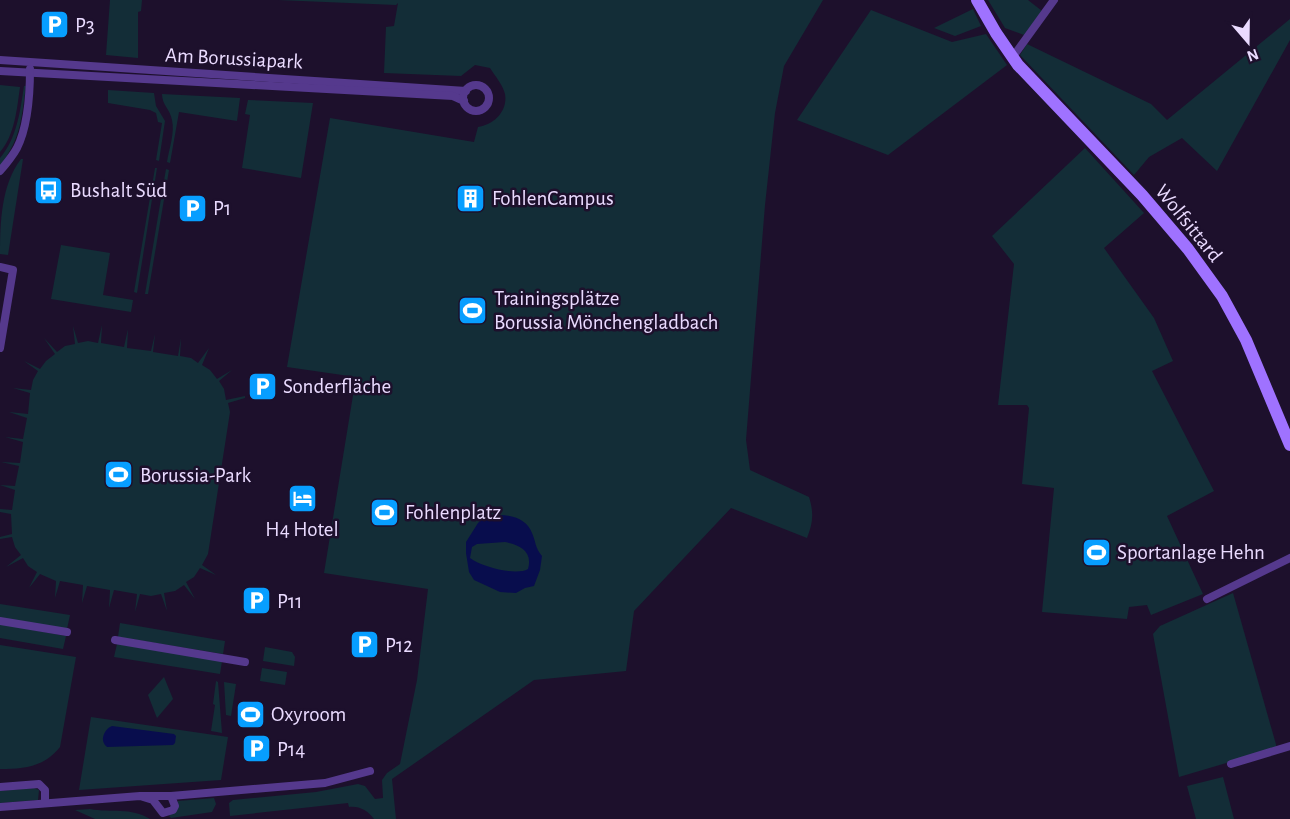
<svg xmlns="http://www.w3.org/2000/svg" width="1290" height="819" viewBox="0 0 1290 819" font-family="'Alegreya Sans',sans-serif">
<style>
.green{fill:#132d37}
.water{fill:#080d4d;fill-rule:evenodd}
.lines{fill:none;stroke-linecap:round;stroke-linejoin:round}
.street{stroke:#55398d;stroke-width:8}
.secondary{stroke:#9f72ff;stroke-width:12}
.labels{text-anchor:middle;stroke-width:5;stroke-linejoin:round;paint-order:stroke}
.poi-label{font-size:21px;fill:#eadbff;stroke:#1d102c;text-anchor:start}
.street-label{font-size:21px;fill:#eadbff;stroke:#1d102c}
</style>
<rect width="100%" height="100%" fill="#1d102c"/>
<g class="green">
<polygon points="110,0 142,0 141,11 138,12 138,58 106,55"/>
<path d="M278,0H823L784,66L775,113L765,205L746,440L750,470L809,497C814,513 813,523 807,538L731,508L634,611L626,671L534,680L392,779L396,819H374C368,811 360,806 349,807L348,803L230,816L229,803L233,800L316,792L358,784L365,786L375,799L383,798L382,780L387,773L400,764L417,680L428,589L324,573L356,377L287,367L330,118L474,142L478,127C494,125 508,111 505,94C503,85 495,76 490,68L475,65L461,76L384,73L386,27L394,26L398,3L396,5Z"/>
<polygon points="988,0 1028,0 1042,11 1024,35 1005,28"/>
<polygon points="973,9 981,26 955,36 934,28"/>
<polygon points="871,10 952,42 986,34 1007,65 888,155 797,120"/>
<polygon points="1290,19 1290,40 1217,171 1182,138 1149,157 1134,175 1020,55 1027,44 1151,104 1167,120"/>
<path d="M0,85L20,87C17,108 15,135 0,152Z"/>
<path d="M24,86H26C21,121 21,137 0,166V158C17,138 20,112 24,86Z"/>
<polygon points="108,90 154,93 156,106 165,121 159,161 156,160 162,123 158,122 156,113 150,110 108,103"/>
<path d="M162,94L240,98L237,121L179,112L170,163L167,162C169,149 175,133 172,120C170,109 162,105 162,94Z"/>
<polygon points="248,100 313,103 301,178 242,168 250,115 245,114"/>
<polygon points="1085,148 1144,213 1104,248 1154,318 1173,361 1152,371 1214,491 1167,516 1203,594 1151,615 1147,605 1129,607 1127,619 1042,612 1054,488 1022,484 1029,408 1027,405 998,405 1014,264 992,236"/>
<path d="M21,159H23L8,255L0,254C0,223 1,185 21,159Z"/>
<polygon points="155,168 157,168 137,293 134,292"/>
<polygon points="166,169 169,170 148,294 145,294"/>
<polygon points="61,245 110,253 103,295 133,300 131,312 51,299"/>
<polygon points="102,325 101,343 124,347 128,329 127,348 151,351 155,334 153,352 178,356 181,338 180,356 191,358 198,363 209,348 202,365 210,370 217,379 232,370 219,381 224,389 226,400 245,396 245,398 228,403 230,412 208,554 202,565 216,575 200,568 194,577 186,582 195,599 184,585 175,591 164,593 167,611 161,594 151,596 140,594 135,612 137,594 114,590 109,608 110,590 87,586 82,603 83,585 60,581 55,598 56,581 40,574 29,588 37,572 28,566 23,558 6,567 21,555 15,547 12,537 0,539 0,537 12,534 11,514 0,512 0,509 12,510 15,490 0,485 15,486 19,466 1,462 20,463 23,442 5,437 23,439 27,418 9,412 28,414 30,393 13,388 31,390 33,380 38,371 24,361 40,369 46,361 55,354 44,338 57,352 65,346 75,344 73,326 78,343 88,341 98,343"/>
<polygon points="1233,593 1277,748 1179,777 1153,634 1160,626"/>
<polygon points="0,604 70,615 67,629 0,618"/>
<polygon points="120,623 225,641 223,654 118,637"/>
<polygon points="0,624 66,636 63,649 0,638"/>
<polygon points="117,644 222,661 220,674 114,657"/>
<path d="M0,645L76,657L60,747C44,767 24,769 0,769Z"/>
<polygon points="265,647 292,652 295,657 294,666 263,661"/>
<polygon points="262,668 287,672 285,685 260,681"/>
<polygon points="164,677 173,699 157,718 148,695"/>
<polygon points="216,681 218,682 222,733 211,731 215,705 213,704"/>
<polygon points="224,682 236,684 231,716 226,715"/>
<polygon points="91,717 228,737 221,780 79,790"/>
<polygon points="1223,777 1234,819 1196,819 1187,786"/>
<polygon points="34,788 39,790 38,800 0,803 0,791"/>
<polygon points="214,798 216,804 212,812 171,818 169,816 177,807 178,801"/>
<path d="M90,809C111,813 131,807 150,819H95L75,810Z"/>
</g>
<g class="water">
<path d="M499,515C512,515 527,519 532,533C536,542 535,548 542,556L540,570L534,586L525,588L516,593L500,592L474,580L469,572L466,553V542L478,523L485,516ZM505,542C520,545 533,551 528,569C516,576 482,567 470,558L472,547L477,544Z"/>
<path d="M112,726L174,734L176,736L175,743L173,745L107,747C99,741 104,729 112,726Z"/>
</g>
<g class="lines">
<g class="street">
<polyline points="1012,58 1054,0"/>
<polyline points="0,60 466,91"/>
<polyline points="0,71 453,96 464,101"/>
<circle cx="476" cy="98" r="13"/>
<path d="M0,171C6,164 12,157 17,148C28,126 30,93 30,69"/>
<polyline points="0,267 13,270 0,348"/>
<polyline points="1207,599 1290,558"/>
<polyline points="0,621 67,632"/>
<polyline points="115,640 245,662"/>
<polyline points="1231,764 1290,746"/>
<polyline points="0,787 39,784 45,790 45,803"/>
<polyline points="171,796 325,783 370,771"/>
<polyline points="0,807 140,796 153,800 163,813 173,810 175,806 171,796 140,796"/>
</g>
<polyline class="secondary" points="977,0 996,33 1018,65 1142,195 1188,249 1222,296 1246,340 1290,445"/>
</g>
<defs>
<symbol id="parking-square" viewBox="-11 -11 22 22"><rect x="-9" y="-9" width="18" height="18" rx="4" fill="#079eff" stroke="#1d102c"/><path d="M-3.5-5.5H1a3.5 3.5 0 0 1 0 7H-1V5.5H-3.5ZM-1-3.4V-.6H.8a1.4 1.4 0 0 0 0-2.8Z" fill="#fff"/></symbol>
<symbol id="bus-square" viewBox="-11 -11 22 22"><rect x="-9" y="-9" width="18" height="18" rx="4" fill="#079eff" stroke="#1d102c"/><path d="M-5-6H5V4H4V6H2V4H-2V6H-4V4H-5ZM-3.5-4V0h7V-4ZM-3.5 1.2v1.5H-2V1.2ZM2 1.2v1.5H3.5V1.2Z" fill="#fff"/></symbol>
<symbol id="building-square" viewBox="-11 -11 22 22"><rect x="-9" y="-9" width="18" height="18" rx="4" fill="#079eff" stroke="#1d102c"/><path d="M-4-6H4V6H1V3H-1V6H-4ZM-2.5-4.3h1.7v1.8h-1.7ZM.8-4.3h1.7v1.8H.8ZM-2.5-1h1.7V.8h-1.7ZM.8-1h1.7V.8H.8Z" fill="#fff"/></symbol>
<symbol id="stadium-square" viewBox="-11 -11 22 22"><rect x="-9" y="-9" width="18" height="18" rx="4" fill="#079eff" stroke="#1d102c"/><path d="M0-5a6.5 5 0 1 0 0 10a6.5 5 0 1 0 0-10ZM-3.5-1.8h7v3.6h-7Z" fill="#fff"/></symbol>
<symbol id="hotel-square" viewBox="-11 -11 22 22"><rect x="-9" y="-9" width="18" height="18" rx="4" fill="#079eff" stroke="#1d102c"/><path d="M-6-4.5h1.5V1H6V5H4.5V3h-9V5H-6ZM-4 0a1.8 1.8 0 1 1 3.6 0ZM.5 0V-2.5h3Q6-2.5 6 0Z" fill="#fff"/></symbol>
</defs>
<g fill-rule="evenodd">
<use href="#parking-square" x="38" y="8" width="33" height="33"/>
<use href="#bus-square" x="32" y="174" width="33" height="33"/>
<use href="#building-square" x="454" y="182" width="33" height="33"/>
<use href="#parking-square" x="176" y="192" width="33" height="33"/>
<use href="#stadium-square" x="456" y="294" width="33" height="33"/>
<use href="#parking-square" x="246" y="370" width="33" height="33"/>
<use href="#stadium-square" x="102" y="458" width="33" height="33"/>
<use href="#hotel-square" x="286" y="482" width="33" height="33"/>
<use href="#stadium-square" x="368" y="496" width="33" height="33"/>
<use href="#stadium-square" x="1080" y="536" width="33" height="33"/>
<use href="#parking-square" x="240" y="584" width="33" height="33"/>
<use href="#parking-square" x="348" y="628" width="33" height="33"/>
<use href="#stadium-square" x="234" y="698" width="33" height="33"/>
<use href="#parking-square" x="240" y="732" width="33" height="33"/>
</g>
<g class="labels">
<g class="poi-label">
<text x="75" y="32">P3</text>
<text x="70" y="197">Bushalt Süd</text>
<text x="492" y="205">FohlenCampus</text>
<text x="213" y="215">P1</text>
<text x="494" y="305">Trainingsplätze<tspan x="494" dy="24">Borussia Mönchengladbach</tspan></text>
<text x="283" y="393">Sonderfläche</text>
<text x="140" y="482">Borussia-Park</text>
<text x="405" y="519">Fohlenplatz</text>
<text x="302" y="536" text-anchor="middle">H4 Hotel</text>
<text x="1117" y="559">Sportanlage Hehn</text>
<text x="277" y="608">P11</text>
<text x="385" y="652">P12</text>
<text x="271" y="721">Oxyroom</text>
<text x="277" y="756">P14</text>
</g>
<g class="street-label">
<text transform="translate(234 58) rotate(3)" y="7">Am Borussiapark</text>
<text transform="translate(1189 223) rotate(51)" y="7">Wolfsittard</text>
</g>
</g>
<g transform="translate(1248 42) rotate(160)" stroke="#1d102c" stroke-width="4.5" paint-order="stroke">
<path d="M0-4.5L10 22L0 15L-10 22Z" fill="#eadbff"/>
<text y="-9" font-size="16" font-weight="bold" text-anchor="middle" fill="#eadbff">N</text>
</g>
</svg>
